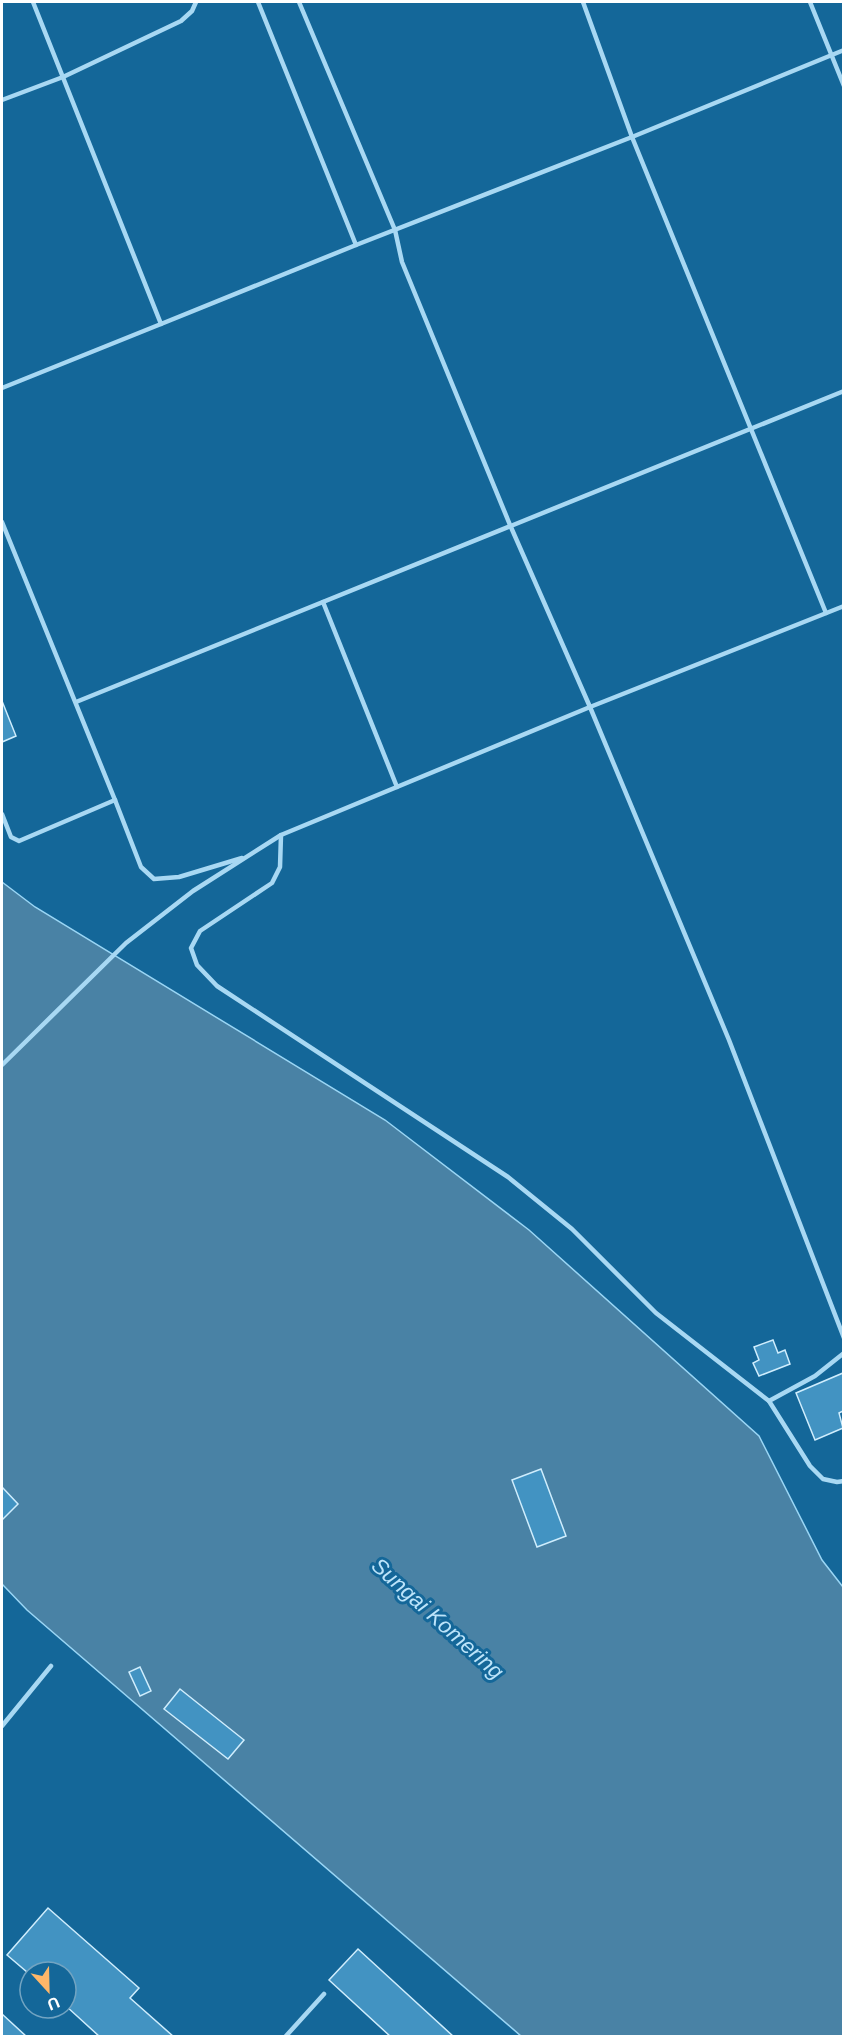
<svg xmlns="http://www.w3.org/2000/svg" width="845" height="2038" viewBox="0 0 845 2038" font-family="Arial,sans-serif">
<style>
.water{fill:#4982a5;stroke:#9ad6f5;stroke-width:1.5}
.building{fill:#4293c2;stroke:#cfedfd;stroke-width:1.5}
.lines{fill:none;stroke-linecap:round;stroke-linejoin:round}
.service{stroke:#a8d8f3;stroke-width:4.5}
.labels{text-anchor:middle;stroke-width:6;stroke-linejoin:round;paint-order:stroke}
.water-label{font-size:22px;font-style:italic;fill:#bce4fa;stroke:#146799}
</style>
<rect width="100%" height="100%" fill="#146799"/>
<polygon class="water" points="2,882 35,907 385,1120 529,1230 759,1436 822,1560 843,1587 843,2036 521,2036 27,1610 2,1584"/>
<g class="building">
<polygon points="2,701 16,736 2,742"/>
<polygon points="773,1340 778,1353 785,1350 790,1364 759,1376 753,1363 759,1360 754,1347"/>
<polygon points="843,1373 843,1411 839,1413 843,1428 815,1440 796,1393"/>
<polygon points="541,1469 566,1536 537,1547 512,1480"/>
<polygon points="2,1487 18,1504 2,1520"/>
<polygon points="140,1667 151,1691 140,1696 129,1672"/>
<polygon points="180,1689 244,1740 228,1759 164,1709"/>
<polygon points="48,1908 139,1988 130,1998 174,2037 100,2037 66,2006 66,1972 27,1972 7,1955"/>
<polygon points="358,1949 454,2037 391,2037 329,1980"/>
<polygon points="2,2014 27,2037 2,2037"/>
</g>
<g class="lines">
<g class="service">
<polyline points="33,2 161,324 356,245 632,137 844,50"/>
<polyline points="258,2 356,245"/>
<polyline points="299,2 395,230 402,262 510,525 590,707 729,1040 844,1338"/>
<polyline points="583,2 632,137 826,613"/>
<polyline points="810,2 844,86"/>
<polyline points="2,100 63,77 181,21 192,11 196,2"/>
<polyline points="2,388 161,324"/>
<polyline points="2,522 115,800 141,867 154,879 179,877 242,858"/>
<polyline points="323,602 397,787"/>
<polyline points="76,702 844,391"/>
<polyline points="2,814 11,837 19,841 115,800"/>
<polyline points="281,835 280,867 272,883 200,931 191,948 197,965 217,986 508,1177 572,1229 656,1313 769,1401 810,1466 823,1479 837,1482 844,1481"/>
<polyline points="2,1065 126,943 193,891 281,835 590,707 844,606"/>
<polyline points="769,1401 815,1376 844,1353"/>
<polyline points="2,1726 51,1666"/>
<polyline points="286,2036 324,1994"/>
</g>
</g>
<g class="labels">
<g class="water-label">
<text transform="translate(438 1618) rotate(42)" y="8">Sungai Komering</text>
</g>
</g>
<rect width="845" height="2038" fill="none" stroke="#ffffff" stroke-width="6"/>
<g transform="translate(48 1990) rotate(158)"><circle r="28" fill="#146799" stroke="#72a4c2" stroke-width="1.5"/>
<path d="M0-4.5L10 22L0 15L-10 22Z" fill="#ffb769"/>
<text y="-9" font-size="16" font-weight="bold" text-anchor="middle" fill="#ffffff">U</text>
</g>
</svg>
